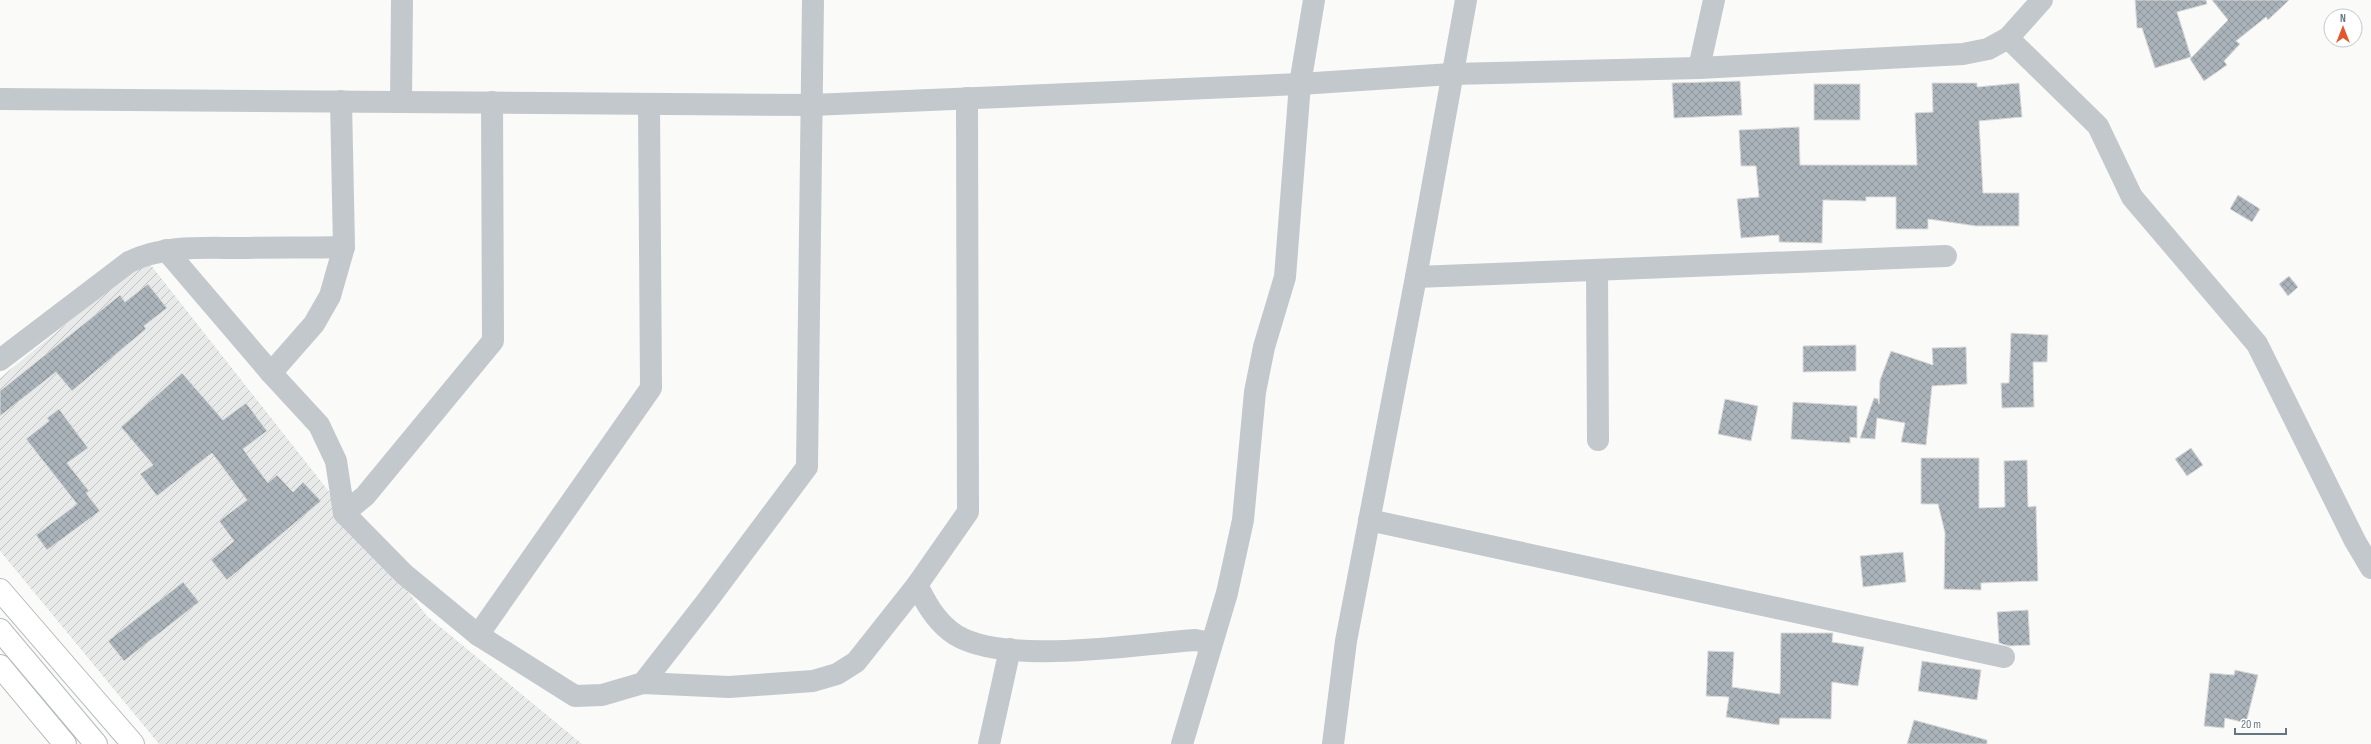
<svg xmlns="http://www.w3.org/2000/svg" width="2371" height="744" viewBox="0 0 2371 744" font-family="'Sofia Sans Condensed',sans-serif">
<style>
.industrial{fill:url(#industrial-furrows)}
.building{fill:url(#building-cross-hatch);stroke:#dcdcda}
.lines{fill:none;stroke-linecap:round;stroke-linejoin:round}
.major-casing{stroke:#b5babe;stroke-width:24}
.minor{stroke:#c3c8cc;stroke-width:22}
.major{stroke:#fff;stroke-width:22}
</style>
<defs>
<pattern id="industrial-furrows" width="10" height="10" patternUnits="userSpaceOnUse"><rect width="10" height="10" fill="#e8e9e9"/><path d="M-1 1l2-2M0 10L10 0M9 11l2-2" fill="none" stroke="#c0c1c2"/></pattern>
<pattern id="building-cross-hatch" width="8" height="8" patternUnits="userSpaceOnUse"><rect width="8" height="8" fill="#aab3b9"/><path d="M0 0l8 8M0 8l8-8" fill="none" stroke="#8e969c"/></pattern>
</defs>
<rect width="100%" height="100%" fill="#fafaf8"/>
<polygon class="industrial" points="146,259 427,616 582,744 159,744 0,551 0,378"/>
<g class="building">
<polygon points="2135,0 2206,0 2207,4 2177,12 2191,57 2155,68 2142,28 2137,28"/>
<polygon points="2212,0 2289,0 2268,20 2266,17 2236,41 2240,44 2224,61 2227,65 2204,81 2190,59 2228,20"/>
<polygon points="1740,81 1742,115 1674,118 1672,83"/>
<polygon points="1932,83 1977,83 1977,87 2019,83 2022,117 1979,121 1983,193 2019,193 2019,226 1976,226 1928,219 1928,229 1896,229 1896,197 1866,197 1866,201 1823,200 1822,243 1779,242 1779,235 1741,238 1737,199 1759,197 1756,166 1741,166 1739,130 1799,127 1800,165 1917,165 1915,113 1933,112"/>
<rect x="1814" y="84" width="46" height="36"/>
<polygon points="2238,195 2260,209 2252,222 2230,209"/>
<polygon points="2289,276 2298,287 2288,296 2279,284"/>
<polygon points="148,284 167,308 144,326 146,329 72,391 56,372 0,416 0,391 120,295 125,302"/>
<polygon points="2011,333 2048,335 2047,362 2033,362 2034,407 2002,408 2001,383 2009,383"/>
<polygon points="1856,345 1856,371 1803,372 1803,346"/>
<polygon points="1966,347 1967,384 1932,386 1926,445 1901,442 1905,423 1877,418 1875,439 1860,438 1874,398 1878,399 1879,404 1880,380 1891,351 1933,365 1932,348"/>
<polygon points="182,373 223,420 246,403 267,431 243,449 268,483 277,475 293,492 303,482 321,501 227,580 211,560 234,541 219,521 247,500 212,453 157,496 140,474 153,465 121,427"/>
<polygon points="1725,399 1758,406 1751,441 1718,434"/>
<polygon points="1793,402 1857,406 1857,438 1850,437 1850,443 1791,439"/>
<polygon points="59,409 88,448 67,463 89,491 86,493 100,511 47,550 36,535 77,504 26,439 49,421 47,418"/>
<polygon points="2191,448 2203,465 2187,476 2175,459"/>
<polygon points="1921,458 1979,458 1979,508 2005,507 2004,461 2027,460 2028,507 2036,506 2038,581 1981,583 1981,590 1944,589 1945,533 1938,504 1921,504"/>
<polygon points="1903,552 1906,582 1863,587 1860,556"/>
<polygon points="183,582 199,602 124,661 108,641"/>
<polygon points="2028,610 2030,645 2009,646 1999,643 1997,612"/>
<polygon points="1781,633 1833,633 1832,642 1864,647 1858,686 1832,682 1831,719 1780,718 1779,725 1726,717 1729,697 1706,696 1708,651 1734,652 1732,687 1780,694"/>
<polygon points="1922,661 1981,670 1977,700 1918,691"/>
<polygon points="2235,670 2258,675 2246,723 2225,718 2224,728 2204,726 2210,673 2234,675"/>
<polygon points="1914,720 1987,740 1987,744 1907,744"/>
</g>
<g class="lines">
<defs>
<g id="major">
<polyline points="0,590 133,744"/>
<polyline points="0,630 96,744"/>
<polyline points="0,666 65,744"/>
</g>
</defs>
<use href="#major" class="major-casing"/>
<g class="minor">
<polyline points="2008,38 2098,126 2132,197 2257,344 2355,541 2371,568"/>
<polyline points="1699,68 1714,0"/>
<polyline points="0,99 812,105 1300,84 1451,74 1699,68 1963,54 1988,49 2008,38 2042,0"/>
<polyline points="401,101 402,0"/>
<polyline points="166,250 271,373 319,425 336,461 344,513 404,574 478,635 575,696 602,695 643,683 729,687 813,681 837,674 856,662 917,585 968,512 967,98"/>
<polyline points="1597,270 1598,440"/>
<polyline points="1416,277 1946,256"/>
<path d="M0,360L129,262C164,245 202,248 240,248C275,247 309,248 344,247"/>
<polyline points="271,373 314,324 330,296 344,247 341,101"/>
<polyline points="344,513 365,496 493,341 492,102"/>
<polyline points="1369,520 2004,657"/>
<path d="M917,585C926,603 934,618 950,631C996,668 1137,644 1195,640L1211,643"/>
<polyline points="478,635 651,388 649,104"/>
<polyline points="643,683 707,601 807,467 813,0"/>
<polyline points="989,744 1010,649"/>
<polyline points="1182,744 1227,593 1243,520 1255,392 1264,347 1285,277 1300,84 1314,0"/>
<polyline points="1333,744 1346,641 1416,277 1466,0"/>
</g>
<use href="#major" class="major"/>
</g>
<g transform="translate(2343 28)"><circle r="19" fill="#ffffff" stroke="#c1c8cd"/>
<path d="M0-3L7 15L0 10L-7 15Z" fill="#e4572e"/>
<text y="-6" font-size="11" font-weight="bold" text-anchor="middle" fill="#657683">N</text>
</g>
<path d="M2235 728v6h51v-6" fill="none" stroke="#657683" stroke-width="2"/>
<text x="2241" y="728" font-size="12" fill="#657683" stroke="#ffffff" stroke-width="3" paint-order="stroke">20 m</text>
</svg>
